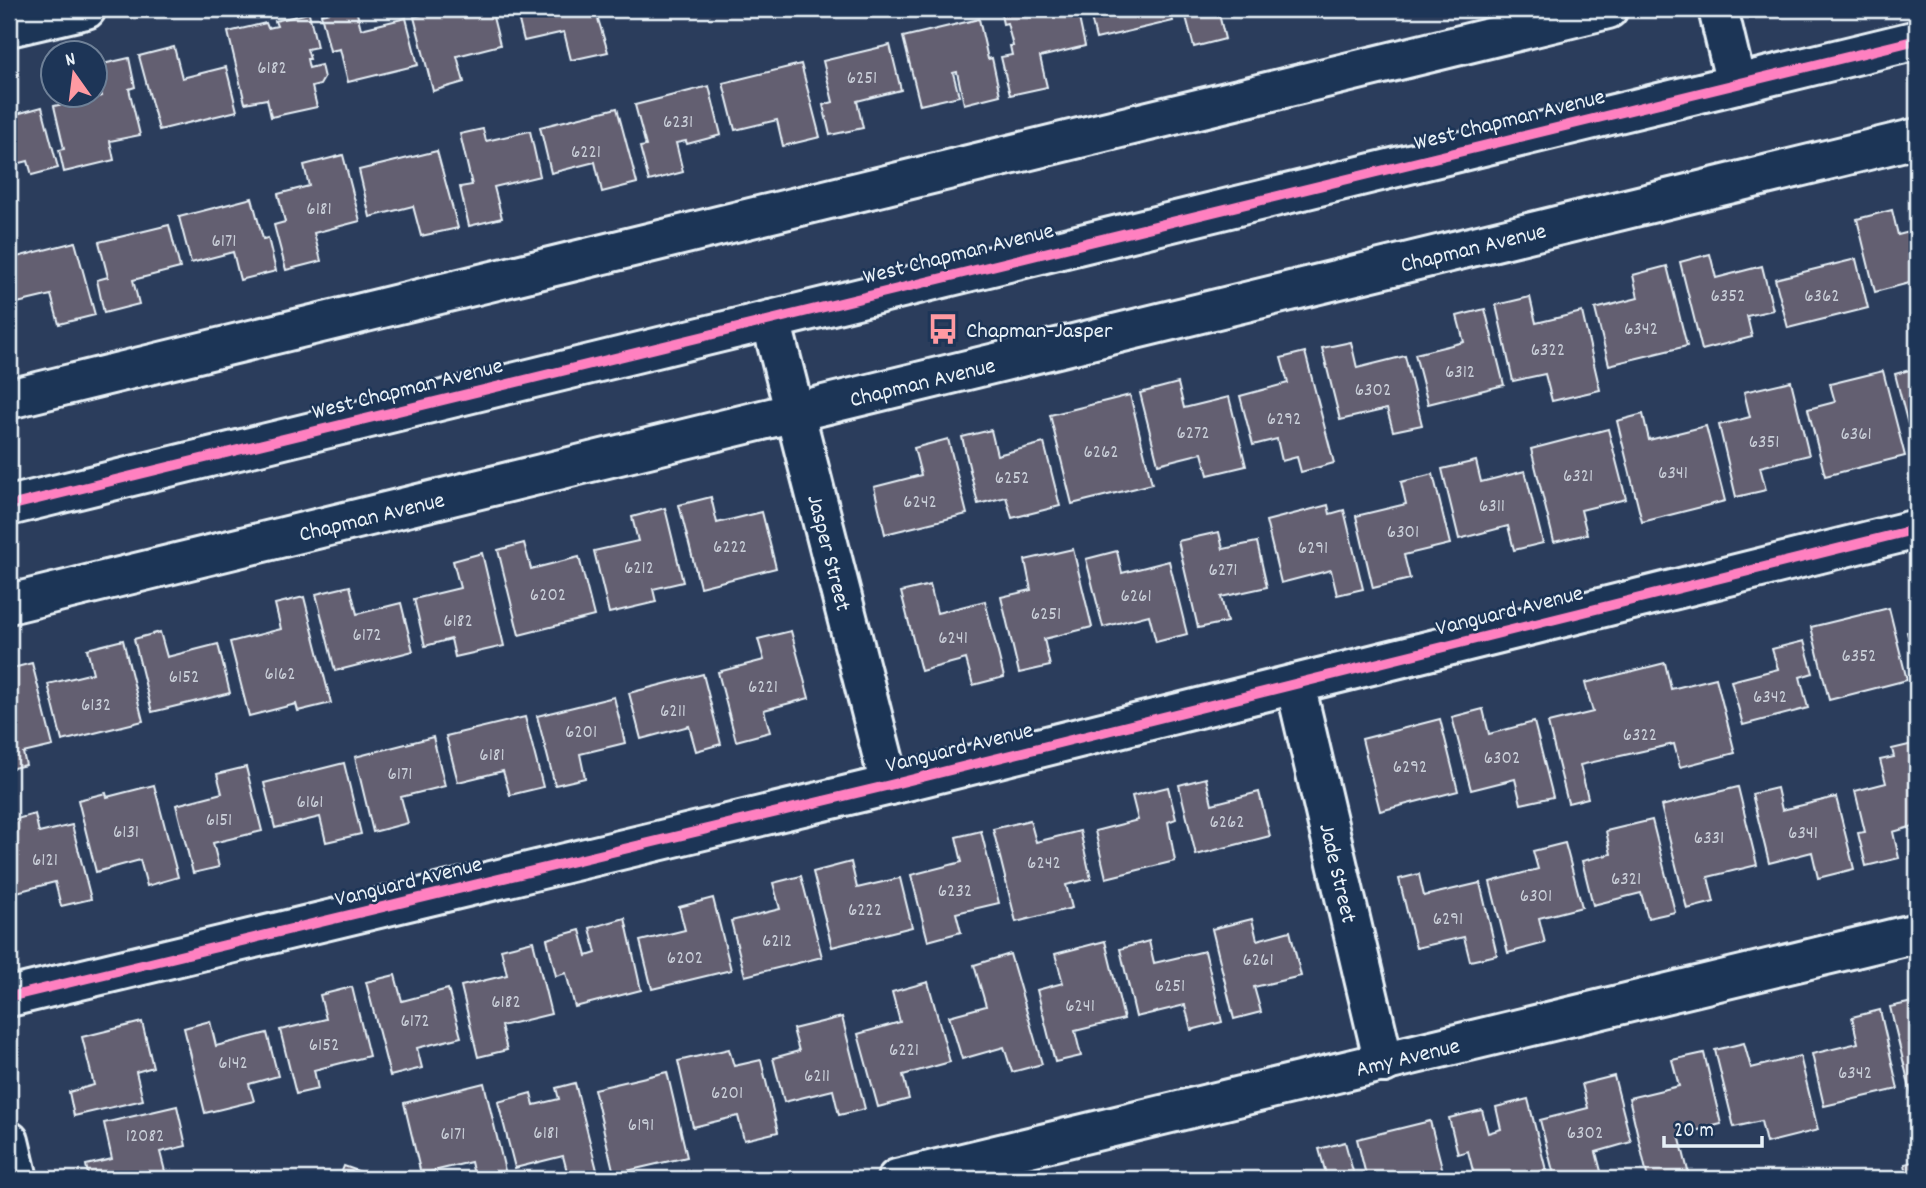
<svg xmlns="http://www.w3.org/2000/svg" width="1926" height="1188" viewBox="0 0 1926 1188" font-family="Dekko,sans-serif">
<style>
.building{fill:#645f71;stroke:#e8f1f8;stroke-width:2}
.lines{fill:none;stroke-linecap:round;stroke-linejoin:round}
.street-casing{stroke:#e8f1f8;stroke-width:44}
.primary-casing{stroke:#e8f1f8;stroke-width:44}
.street{stroke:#1d3557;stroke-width:38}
.primary{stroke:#1d3557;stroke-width:38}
.cycleway-casing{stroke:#1d3557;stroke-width:15}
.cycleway{stroke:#ff80c0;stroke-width:10}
.labels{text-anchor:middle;stroke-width:5;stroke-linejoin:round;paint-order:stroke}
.number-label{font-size:19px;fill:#c7ccd6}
.street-label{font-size:23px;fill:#e8f1f8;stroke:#1d3557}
.poi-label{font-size:23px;fill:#e8f1f8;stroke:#1d3557;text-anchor:start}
</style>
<rect width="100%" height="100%" fill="#2b3d5c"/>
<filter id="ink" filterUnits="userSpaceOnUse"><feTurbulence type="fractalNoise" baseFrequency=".0143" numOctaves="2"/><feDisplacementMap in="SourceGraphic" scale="14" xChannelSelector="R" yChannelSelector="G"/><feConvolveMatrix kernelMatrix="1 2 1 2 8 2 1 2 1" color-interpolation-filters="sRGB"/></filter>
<g filter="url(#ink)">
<g class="building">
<polygon points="329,9 356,9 361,29 406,18 418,65 348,82 340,49 330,51 321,14 330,12"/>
<polygon points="446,9 499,9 495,10 496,16 493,17 500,45 457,56 464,82 433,91 414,17"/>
<polygon points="516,9 595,9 608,52 571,60 564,32 524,41"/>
<polygon points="1000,9 1039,9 1040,12 1053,9 1077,9 1085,46 1040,57 1047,87 1010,95 1001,57 1012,55 1010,46 1013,46 1007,23 1003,24"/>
<polygon points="1089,9 1170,9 1173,21 1096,39"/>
<polygon points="1184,9 1241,9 1219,14 1225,39 1194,47"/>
<polygon points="309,13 317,47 307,49 310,59 307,59 309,68 321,65 324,78 320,85 312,87 317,107 271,117 267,99 245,103 228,32 266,23 268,28 277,26 275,21"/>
<polygon points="979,19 988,59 992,58 1000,95 964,104 957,72 953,73 959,96 920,105 903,37"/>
<polygon points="890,45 901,90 857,101 863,128 830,135 823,105 833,102 823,61"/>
<polygon points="174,47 182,78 226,67 237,111 159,130 139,56"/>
<polygon points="129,58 135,87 129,89 140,135 110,141 114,160 64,172 59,150 64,149 54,106 77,101 76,98 90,94 93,98 102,96 94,66"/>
<polygon points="801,64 820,137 783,146 777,120 735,130 723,83"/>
<polygon points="709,86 721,135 687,144 686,141 676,143 683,172 649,181 640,147 646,146 635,105"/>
<polygon points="42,107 58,168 32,175 28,161 9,166 9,116"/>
<polygon points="617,108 637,183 602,192 595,162 551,173 540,127"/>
<polygon points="483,129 486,141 530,131 540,176 494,187 502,218 469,226 460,187 472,185 460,134"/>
<polygon points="437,151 458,228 421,236 413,206 370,217 359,170"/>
<polygon points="343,155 360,221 314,233 321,261 286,270 274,225 285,222 278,194 309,186 304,165"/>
<polygon points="252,198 263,239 268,238 276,271 240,280 233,252 191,263 179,217"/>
<polygon points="1892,210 1898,235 1917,230 1917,281 1875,292 1857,219"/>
<polygon points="169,225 180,268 133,280 139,304 104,313 97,280 108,277 99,242"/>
<polygon points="75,242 95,315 59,324 51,295 9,305 9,259"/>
<polygon points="1710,254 1716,278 1762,266 1773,310 1747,316 1752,337 1702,350 1680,262"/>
<polygon points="1856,259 1868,308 1788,328 1775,279"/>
<polygon points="1667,266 1687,346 1609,365 1595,309 1638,298 1633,275"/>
<polygon points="1530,297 1536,323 1582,312 1600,390 1552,401 1545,374 1513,381 1496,305"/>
<polygon points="1485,309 1504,385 1428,404 1415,354 1464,342 1457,316"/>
<polygon points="1351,342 1357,368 1405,356 1422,425 1393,431 1387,409 1340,420 1322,348"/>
<polygon points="1305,352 1334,463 1301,472 1297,457 1282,461 1277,439 1253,445 1240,396 1288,383 1281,358"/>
<polygon points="1917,368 1917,452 1915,452 1895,374"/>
<polygon points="1883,371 1905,456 1825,476 1808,409 1835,402 1830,384"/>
<polygon points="1791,381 1809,455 1760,467 1766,490 1736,497 1719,425 1750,417 1744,392"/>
<polygon points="1178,383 1184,408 1229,397 1246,466 1208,475 1202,453 1158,464 1140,393"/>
<polygon points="1130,395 1152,484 1072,504 1050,415"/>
<polygon points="1643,414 1649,440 1706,426 1725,501 1642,522 1617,421"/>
<polygon points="1608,429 1626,499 1581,510 1587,534 1554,542 1531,449"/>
<polygon points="991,430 997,455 1044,443 1060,506 1012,518 1006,497 978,504 962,437"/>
<polygon points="948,439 967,514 885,534 874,487 921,475 914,448"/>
<polygon points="1476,461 1481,482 1525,471 1543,543 1514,550 1508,526 1459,539 1442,469"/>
<polygon points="1433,474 1450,544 1404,555 1410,579 1373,588 1356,516 1406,504 1401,482"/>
<polygon points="711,497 717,523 762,512 776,568 700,587 679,505"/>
<polygon points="1328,505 1330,514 1344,510 1363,589 1337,595 1331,570 1281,583 1266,521"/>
<polygon points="665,508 683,582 653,589 656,602 609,613 594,551 638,541 632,517"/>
<polygon points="1219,532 1223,549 1257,542 1267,587 1221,597 1227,622 1198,628 1178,541"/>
<polygon points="524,543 531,569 579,557 594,616 519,635 498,550"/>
<polygon points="1073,549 1092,627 1044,639 1050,666 1019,673 1001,597 1031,590 1025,560"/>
<polygon points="1117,551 1122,573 1169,561 1187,634 1156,642 1149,615 1103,627 1086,559"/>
<polygon points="482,553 504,646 455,657 451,639 425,646 414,599 460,588 453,561"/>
<polygon points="930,585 937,613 985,601 1004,677 973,685 966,659 921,671 901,592"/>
<polygon points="350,586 357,614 401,603 413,651 335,671 316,594"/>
<polygon points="304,597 331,703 298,711 296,704 249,716 230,642 281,629 275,604"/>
<polygon points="1889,608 1907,680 1829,700 1811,627"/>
<polygon points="1917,630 1917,675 1907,632"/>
<polygon points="791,631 809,698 764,710 770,732 736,741 718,672 764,660 758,639"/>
<polygon points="160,632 167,657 218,644 230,693 152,712 134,639"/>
<polygon points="123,640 143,721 62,741 48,684 93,673 87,649"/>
<polygon points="1804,641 1813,673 1800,677 1808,708 1743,725 1731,681 1778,669 1772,649"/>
<polygon points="32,663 53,746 23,753 26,765 9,769 9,669"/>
<polygon points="1665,663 1671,689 1716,678 1735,753 1680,767 1674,744 1580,765 1588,798 1568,803 1548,723 1593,712 1585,683"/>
<polygon points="703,674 721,744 696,751 689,726 641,739 629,693"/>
<polygon points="614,697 625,743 580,754 585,778 555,785 537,716"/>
<polygon points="1483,709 1489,734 1534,722 1553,797 1521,804 1515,779 1471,790 1452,717"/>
<polygon points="525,717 543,787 510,795 503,771 458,782 446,736"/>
<polygon points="1440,719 1458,791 1380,811 1362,739"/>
<polygon points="433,737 445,786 401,797 408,823 373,832 355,757"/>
<polygon points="1917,743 1917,825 1893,832 1899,858 1866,866 1858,833 1865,832 1855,791 1886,783 1880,760 1894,757 1892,749"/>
<polygon points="344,763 361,834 326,842 320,817 275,828 264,783"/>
<polygon points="246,767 262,831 213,843 219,867 193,873 176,805 222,793 217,774"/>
<polygon points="1206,778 1212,804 1259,792 1270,836 1196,855 1179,785"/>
<polygon points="154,785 178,877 147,886 140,860 96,872 78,800 106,793 107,797"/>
<polygon points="1168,787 1176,819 1168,822 1175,861 1106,878 1095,831 1138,820 1132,796"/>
<polygon points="1738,787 1757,865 1708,877 1714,902 1687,909 1661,806"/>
<polygon points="1777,788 1782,810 1836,797 1854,869 1818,878 1812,852 1769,863 1752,794"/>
<polygon points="35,814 39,833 72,825 91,899 61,906 55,882 9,894 9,821"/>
<polygon points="1030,820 1036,842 1080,831 1091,879 1066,885 1072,908 1016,922 993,829"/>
<polygon points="1652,820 1675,912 1648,918 1641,893 1593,905 1582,861 1611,854 1606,831"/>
<polygon points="981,831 999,903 956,913 961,932 928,941 911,875 962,862 956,837"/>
<polygon points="1565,843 1582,907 1539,918 1545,943 1508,953 1490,882 1538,869 1533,851"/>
<polygon points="851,862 857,888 900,878 912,927 832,947 813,872"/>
<polygon points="1419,874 1424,896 1480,883 1497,955 1470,961 1464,937 1416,948 1399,879"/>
<polygon points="801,876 822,957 745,976 731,921 780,909 773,883"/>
<polygon points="713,898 731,970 652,989 640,941 685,930 679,907"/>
<polygon points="625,918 641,990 575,1007 566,973 556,976 547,939 580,930 587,956 596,953 590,928"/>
<polygon points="1252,919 1257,940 1290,931 1301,976 1254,987 1261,1012 1234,1019 1212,929"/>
<polygon points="533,941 551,1014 501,1026 507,1050 478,1057 461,986 507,975 501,949"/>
<polygon points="1105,941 1124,1019 1075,1031 1081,1056 1055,1062 1037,990 1063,983 1055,954"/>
<polygon points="1149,941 1154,963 1205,951 1222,1022 1191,1030 1185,1005 1136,1017 1120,949"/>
<polygon points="1010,954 1042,1064 1012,1072 1004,1047 962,1059 949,1016 986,1006 974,965"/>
<polygon points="395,975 402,1001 448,989 461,1037 417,1048 422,1068 390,1076 366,982"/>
<polygon points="928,982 950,1062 903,1075 909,1099 878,1107 858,1034 900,1022 892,992"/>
<polygon points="352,987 369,1056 314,1070 318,1089 296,1094 280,1030 326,1019 320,995"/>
<polygon points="1917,1001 1917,1112 1916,1113 1890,1007"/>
<polygon points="1880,1010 1898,1089 1824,1106 1812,1054 1858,1043 1852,1017"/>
<polygon points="842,1017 865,1109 839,1115 833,1090 784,1102 773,1058 799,1051 793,1029"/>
<polygon points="210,1021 216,1046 267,1033 278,1076 249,1084 254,1101 205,1113 184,1028"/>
<polygon points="142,1022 153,1067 136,1072 143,1100 74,1116 69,1092 94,1085 82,1037"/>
<polygon points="1744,1043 1751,1068 1800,1056 1818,1130 1766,1143 1761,1121 1734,1127 1715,1050"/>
<polygon points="729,1049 734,1066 761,1060 778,1132 744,1140 738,1116 693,1127 678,1061"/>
<polygon points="1704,1053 1721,1124 1679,1135 1690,1179 1648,1179 1629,1098 1679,1086 1672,1060"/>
<polygon points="667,1072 687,1157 614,1174 594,1089"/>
<polygon points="1614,1076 1631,1142 1596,1152 1603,1179 1555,1179 1540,1120 1588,1108 1582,1084"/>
<polygon points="484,1083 507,1179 475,1179 471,1162 421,1174 404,1103"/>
<polygon points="575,1083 598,1174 569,1179 563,1156 515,1168 498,1102 531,1093 534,1105 559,1099 556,1088"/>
<polygon points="1528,1099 1546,1170 1510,1179 1475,1179 1468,1151 1458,1154 1449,1118 1482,1110 1488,1133 1501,1129 1496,1107"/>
<polygon points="177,1106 186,1146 160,1152 167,1179 89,1179 86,1165 112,1159 104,1123"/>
<polygon points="1430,1121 1445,1179 1367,1179 1357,1139"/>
<polygon points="1345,1142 1355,1179 1306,1179 1326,1174 1319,1149"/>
<polygon points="1917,1161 1917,1179 1908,1179 1905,1164"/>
<polygon points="344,1166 380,1179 339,1179"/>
</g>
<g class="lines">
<defs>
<g id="street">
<polyline points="1718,9 1736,84"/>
<polyline points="9,27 86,9"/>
<path id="s1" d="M771,320L890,785"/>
<polyline points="9,399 1608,9"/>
<path id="s2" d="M9,604L1917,138"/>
<path id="s3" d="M1295,684L1384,1063"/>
<polyline points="9,997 890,785 1917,529"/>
<polyline points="9,1141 18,1179"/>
<path id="s4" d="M897,1179L1917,933"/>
</g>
<polyline id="primary" points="9,506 1917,40"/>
</defs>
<use href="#street" class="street-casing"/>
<use href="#primary" class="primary-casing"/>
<use href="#street" class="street"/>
<use href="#primary" class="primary"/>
<defs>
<g id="cycleway">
<polyline points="9,506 1917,40"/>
<polyline points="9,997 890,785 1917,529"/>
</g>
</defs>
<use href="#cycleway" class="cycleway-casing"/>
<use href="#cycleway" class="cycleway"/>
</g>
</g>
<defs>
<symbol id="bus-bare" viewBox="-9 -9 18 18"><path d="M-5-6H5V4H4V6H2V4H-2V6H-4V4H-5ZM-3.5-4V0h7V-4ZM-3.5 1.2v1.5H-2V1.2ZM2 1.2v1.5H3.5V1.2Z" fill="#ff9aa2" stroke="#1d3557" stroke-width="2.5" paint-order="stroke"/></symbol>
</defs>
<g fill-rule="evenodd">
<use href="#bus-bare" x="921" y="307" width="44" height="44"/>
</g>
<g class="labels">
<g class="number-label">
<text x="272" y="73">6182</text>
<text x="862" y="83">6251</text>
<text x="678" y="127">6231</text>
<text x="586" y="157">6221</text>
<text x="319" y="214">6181</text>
<text x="224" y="246">6171</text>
<text x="1728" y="301">6352</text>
<text x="1822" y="301">6362</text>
<text x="1641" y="334">6342</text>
<text x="1548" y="355">6322</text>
<text x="1460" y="377">6312</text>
<text x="1373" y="395">6302</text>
<text x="1284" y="424">6292</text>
<text x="1193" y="438">6272</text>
<text x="1856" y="439">6361</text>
<text x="1764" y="447">6351</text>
<text x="1101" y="457">6262</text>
<text x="1673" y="478">6341</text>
<text x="1578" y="481">6321</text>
<text x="1012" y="483">6252</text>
<text x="920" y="507">6242</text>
<text x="1492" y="511">6311</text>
<text x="1403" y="537">6301</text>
<text x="730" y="552">6222</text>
<text x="1313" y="553">6291</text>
<text x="639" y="573">6212</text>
<text x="1223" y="575">6271</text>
<text x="548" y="600">6202</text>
<text x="1136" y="601">6261</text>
<text x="1046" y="619">6251</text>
<text x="458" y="626">6182</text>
<text x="367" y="640">6172</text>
<text x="953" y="643">6241</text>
<text x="1859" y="661">6352</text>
<text x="280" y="679">6162</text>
<text x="184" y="682">6152</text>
<text x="763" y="692">6221</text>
<text x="1770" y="702">6342</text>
<text x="96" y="710">6132</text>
<text x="673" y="716">6211</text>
<text x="581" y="737">6201</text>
<text x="1640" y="740">6322</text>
<text x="492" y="760">6181</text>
<text x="1502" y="763">6302</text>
<text x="1410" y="772">6292</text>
<text x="400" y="779">6171</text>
<text x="310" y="807">6161</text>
<text x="219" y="825">6151</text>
<text x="1227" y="827">6262</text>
<text x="126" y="837">6131</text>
<text x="1803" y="838">6341</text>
<text x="1709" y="843">6331</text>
<text x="45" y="865">6121</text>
<text x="1044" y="868">6242</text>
<text x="1626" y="884">6321</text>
<text x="955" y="896">6232</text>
<text x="1536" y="901">6301</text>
<text x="865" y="915">6222</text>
<text x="1448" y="924">6291</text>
<text x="777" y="946">6212</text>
<text x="685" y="963">6202</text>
<text x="1258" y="965">6261</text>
<text x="1170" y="991">6251</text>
<text x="506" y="1007">6182</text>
<text x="1080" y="1011">6241</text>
<text x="415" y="1026">6172</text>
<text x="324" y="1050">6152</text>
<text x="904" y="1055">6221</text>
<text x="233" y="1068">6142</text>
<text x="1855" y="1078">6342</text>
<text x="817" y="1081">6211</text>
<text x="727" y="1098">6201</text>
<text x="641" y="1130">6191</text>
<text x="546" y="1138">6181</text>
<text x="1585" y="1138">6302</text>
<text x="453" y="1139">6171</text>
<text x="145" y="1141">12082</text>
</g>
<g class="street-label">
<text transform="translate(1509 118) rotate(-14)" y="8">West Chapman Avenue</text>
<text dy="8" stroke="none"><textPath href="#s2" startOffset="1507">Chapman Avenue</textPath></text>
<text transform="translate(958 252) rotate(-14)" y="8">West Chapman Avenue</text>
<text dy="8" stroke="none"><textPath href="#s2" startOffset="940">Chapman Avenue</textPath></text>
<text transform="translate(407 387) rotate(-14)" y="8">West Chapman Avenue</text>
<text dy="8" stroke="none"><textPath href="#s2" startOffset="373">Chapman Avenue</textPath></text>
<text dy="8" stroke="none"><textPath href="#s1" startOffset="240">Jasper Street</textPath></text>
<text transform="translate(1509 609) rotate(-14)" y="8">Vanguard Avenue</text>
<text transform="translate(959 746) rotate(-14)" y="8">Vanguard Avenue</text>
<text dy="8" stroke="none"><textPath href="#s3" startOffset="194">Jade Street</textPath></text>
<text transform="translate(408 880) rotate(-14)" y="8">Vanguard Avenue</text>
<text dy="8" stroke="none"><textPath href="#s4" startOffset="525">Amy Avenue</textPath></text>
</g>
<g class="poi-label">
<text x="966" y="337">Chapman-Jasper</text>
</g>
</g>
<rect width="1926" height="1188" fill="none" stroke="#1d3557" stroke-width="35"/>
<rect x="18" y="18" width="1891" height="1153" fill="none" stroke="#e8f1f8" stroke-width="2.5" filter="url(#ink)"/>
<g transform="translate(74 74) rotate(346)"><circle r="33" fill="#1d3557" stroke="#6e8097" stroke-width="2"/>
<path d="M0-5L12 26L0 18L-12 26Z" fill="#ff9aa2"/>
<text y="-10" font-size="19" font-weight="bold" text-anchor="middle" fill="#e8f1f8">N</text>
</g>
<path d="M1664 1136v10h98v-10" fill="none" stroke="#e8f1f8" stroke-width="3.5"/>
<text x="1674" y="1136" font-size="21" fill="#e8f1f8" stroke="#1d3557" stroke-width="5" paint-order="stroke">20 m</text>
</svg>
